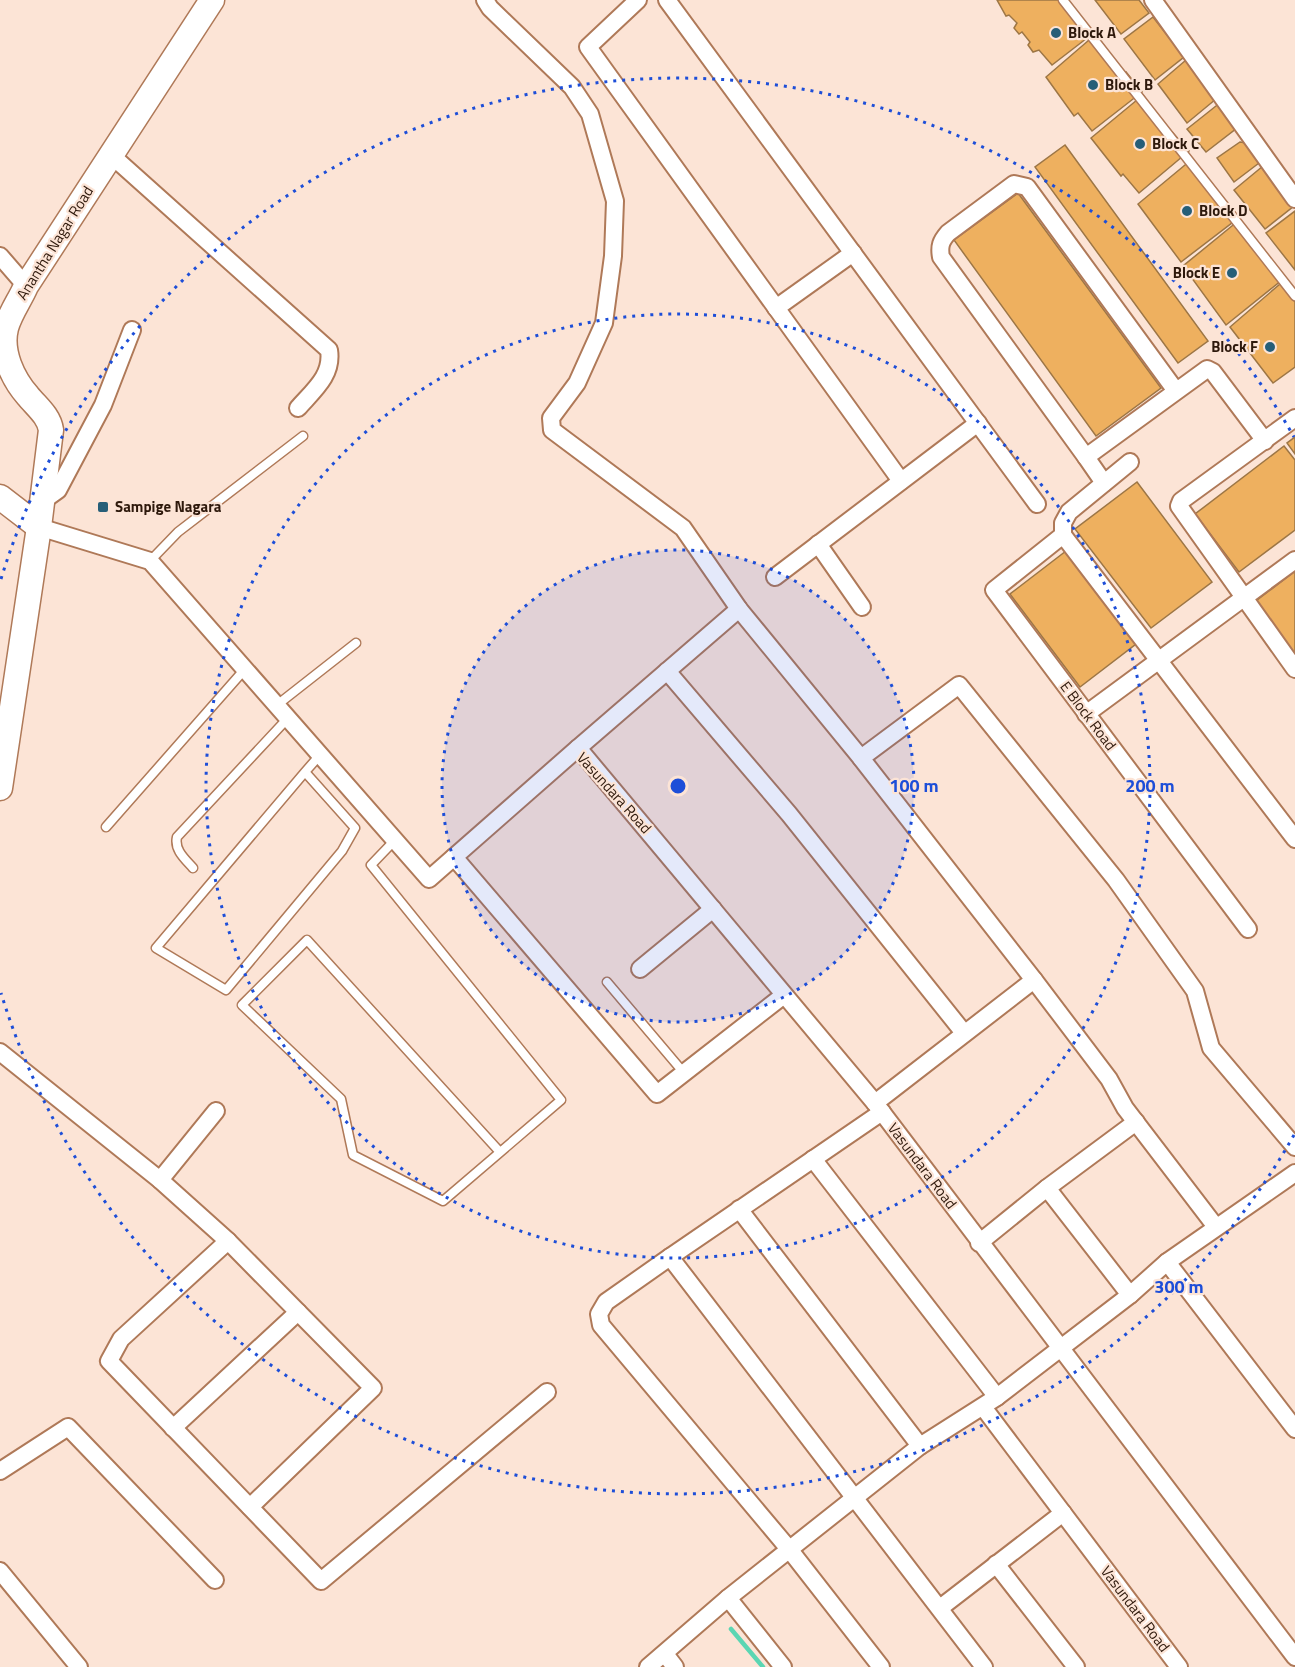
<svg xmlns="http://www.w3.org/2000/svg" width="1295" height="1667" viewBox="0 0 1295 1667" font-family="'Titillium Web',sans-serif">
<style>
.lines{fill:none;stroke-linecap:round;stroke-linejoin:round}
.stream{stroke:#5bd6b3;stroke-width:4.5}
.building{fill:#eeb05f;stroke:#9d7645;stroke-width:1.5}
.lane-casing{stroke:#af7958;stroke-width:11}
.street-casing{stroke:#af7958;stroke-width:20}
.secondary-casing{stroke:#af7958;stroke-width:27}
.lane{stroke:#fff;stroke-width:8}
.street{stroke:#fff;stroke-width:16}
.secondary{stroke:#fff;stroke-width:24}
.ring{fill:none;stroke:#1d4ed8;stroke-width:3;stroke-dasharray:3 6}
.poi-dot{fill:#265e78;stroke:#fce4d6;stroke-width:2}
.labels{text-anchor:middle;stroke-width:4.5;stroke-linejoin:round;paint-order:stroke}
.poi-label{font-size:15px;font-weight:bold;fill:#2e190c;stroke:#fce4d6;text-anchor:start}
.street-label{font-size:15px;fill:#2e190c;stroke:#fce4d6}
.centre{fill:#1d4ed8;stroke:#fce4d6;stroke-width:3}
.ring-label{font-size:18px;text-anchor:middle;font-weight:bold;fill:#1d4ed8;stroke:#fce4d6;stroke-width:4.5;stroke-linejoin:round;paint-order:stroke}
</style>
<rect width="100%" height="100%" fill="#fce4d6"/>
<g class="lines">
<polyline class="stream" points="731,1629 763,1667"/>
</g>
<g class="building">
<polygon points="997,0 1062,0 1091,35 1052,65 1039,50 1033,52 1028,45 1030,42 1022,32 1019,34 1014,28 1017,23 1009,15 1006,16"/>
<polygon points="1095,0 1139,0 1149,13 1121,34"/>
<polygon points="1153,17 1184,57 1155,80 1124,39"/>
<polygon points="1096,34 1123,73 1126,72 1142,92 1092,131 1078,113 1074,116 1046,77"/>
<polygon points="1186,60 1216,99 1187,123 1158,84"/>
<polygon points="1143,95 1170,133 1172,132 1189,151 1139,193 1123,174 1121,176 1091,138"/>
<polygon points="1221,102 1237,128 1206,152 1187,129"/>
<polygon points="1240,142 1246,143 1263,160 1234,182 1217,158"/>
<polygon points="1065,145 1208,341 1178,363 1035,167"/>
<polygon points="1191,160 1237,219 1181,262 1138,204"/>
<polygon points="1263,166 1294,206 1265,229 1234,190"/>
<polygon points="1018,193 1161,388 1096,436 954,240"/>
<polygon points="1295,211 1295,270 1266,233"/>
<polygon points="1238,221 1282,280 1226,325 1183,266"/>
<polygon points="1280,284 1295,302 1295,367 1273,383 1230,327"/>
<polygon points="1295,437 1295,454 1287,443"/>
<polygon points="1284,446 1295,460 1295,530 1239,572 1195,514"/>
<polygon points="1137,482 1212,582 1151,628 1075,529"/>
<polygon points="1066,551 1136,644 1080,687 1010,594"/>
<polygon points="1295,571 1295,660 1252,604"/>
</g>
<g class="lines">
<defs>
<g id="lane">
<polyline points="1063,0 1295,296"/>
<polyline points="150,561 178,532 303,436"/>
<polyline points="277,705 356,643"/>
<polyline points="305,772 355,828 342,851 226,990 156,948 305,772 320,755"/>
<polyline points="106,827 245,669"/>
<polyline points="395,840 371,865 561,1100 443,1201 353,1155 341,1099 242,1005 307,940 499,1151"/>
<path d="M193,868C185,859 174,850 177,837L288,718"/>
<polyline points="607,982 684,1073"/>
</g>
<g id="street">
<polyline points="485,0 490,8 572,87 590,114 615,201 613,256 604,323 577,383 551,418 552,430 683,528 739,609 861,758 1034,980 1109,1079 1125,1108 1216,1227"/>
<polyline points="638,0 588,47 901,481"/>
<polyline points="667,0 1037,504"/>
<polyline points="1153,0 1295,199"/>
<path d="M110,154L329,350C333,375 314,390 298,408"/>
<polyline points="0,256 26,286"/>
<polyline points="776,308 853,253"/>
<path d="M1176,391L1027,187L1014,184L948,233C941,241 939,246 941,257L1086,457L1207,369L1213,372L1265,441"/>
<polyline points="1295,418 1181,501 1179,506 1295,669"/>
<polyline points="1086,457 1104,483"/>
<polyline points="44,500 58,490 103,405 132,330"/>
<polyline points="39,527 150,561 429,879 578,748 875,1103 1295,1657"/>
<polyline points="1063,535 1063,523 1069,512 1130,462"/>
<polyline points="818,544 862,607"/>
<polyline points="775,577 978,423"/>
<polyline points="667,671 789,814 964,1033"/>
<polyline points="1086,714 1295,560"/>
<polyline points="578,748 739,609"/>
<polyline points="861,758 959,685 1116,880 1195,991 1211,1048 1295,1147"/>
<polyline points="454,857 657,1094 784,995"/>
<polyline points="1248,929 994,590 1063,535 1295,839"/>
<polyline points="640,969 713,909"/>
<polyline points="0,1052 160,1180 228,1241 373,1388 250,1507"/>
<polyline points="875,1103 1034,980"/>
<polyline points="882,1112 670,1257 984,1667"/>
<polyline points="813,1159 997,1397"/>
<polyline points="160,1180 216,1111"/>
<polyline points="1047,1188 1136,1122"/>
<polyline points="739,1209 920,1446"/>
<polyline points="228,1241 121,1339 109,1361 321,1581 547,1392"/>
<polyline points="979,1243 1047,1188 1130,1295"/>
<polyline points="670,1257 606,1302 599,1314 601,1325 789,1549 881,1667"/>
<polyline points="1167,1262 1295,1429"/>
<polyline points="983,1407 1179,1667"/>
<polyline points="173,1428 298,1312"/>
<polyline points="0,1471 68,1427 215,1580"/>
<polyline points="996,1564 1076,1667"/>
<polyline points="0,1571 79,1667"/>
<polyline points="728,1598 783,1667"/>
<polyline points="940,1608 1063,1513"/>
<polyline points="665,1654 675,1667"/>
<polyline points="648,1667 728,1598 920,1446 997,1397 1130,1295 1167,1262 1295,1173"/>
</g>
<g id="secondary">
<path d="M0,497L39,527L51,430C49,416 37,407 28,396C13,379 0,352 6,328C10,313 20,300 26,286L212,0"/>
<polyline points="0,788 39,527"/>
</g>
</defs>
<use href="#lane" class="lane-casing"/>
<use href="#street" class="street-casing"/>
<use href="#secondary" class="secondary-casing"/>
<use href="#lane" class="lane"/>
<use href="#street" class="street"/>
<use href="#secondary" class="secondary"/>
</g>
<circle cx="678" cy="786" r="236" fill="#1d4ed8" fill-opacity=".12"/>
<g class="ring">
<circle cx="678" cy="786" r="236"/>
<circle cx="678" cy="786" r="472"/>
<path d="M1294 1135A708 708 0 0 1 1 993M1 579A708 708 0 0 1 1294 437"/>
</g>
<g class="poi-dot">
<circle cx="1056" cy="33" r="6"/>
<circle cx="1093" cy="85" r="6"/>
<circle cx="1140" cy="144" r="6"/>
<circle cx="1187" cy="211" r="6"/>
<circle cx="1232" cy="273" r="6"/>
<circle cx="1270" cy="347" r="6"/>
<rect x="97" y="501" width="12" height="12" rx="3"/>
</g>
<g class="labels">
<g class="poi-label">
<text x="1068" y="38">Block A</text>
<text x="1105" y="90">Block B</text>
<text x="1152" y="149">Block C</text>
<text x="1199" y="216">Block D</text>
<text x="1220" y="278" text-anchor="end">Block E</text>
<text x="1258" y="352" text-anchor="end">Block F</text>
<text x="115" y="512">Sampige Nagara</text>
</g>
<g class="street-label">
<text transform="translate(55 243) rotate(-58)" y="5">Anantha Nagar Road</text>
<text transform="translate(1088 716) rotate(53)" y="5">E Block Road</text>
<text transform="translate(614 793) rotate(48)" y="5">Vasundara Road</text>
<text transform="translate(922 1166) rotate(53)" y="5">Vasundara Road</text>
<text transform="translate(1135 1609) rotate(53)" y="5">Vasundara Road</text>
</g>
</g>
<circle cx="678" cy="786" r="9" class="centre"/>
<g class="ring-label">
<text x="914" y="792">100 m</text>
<text x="1150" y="792">200 m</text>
<text x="1179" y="1293">300 m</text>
</g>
</svg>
